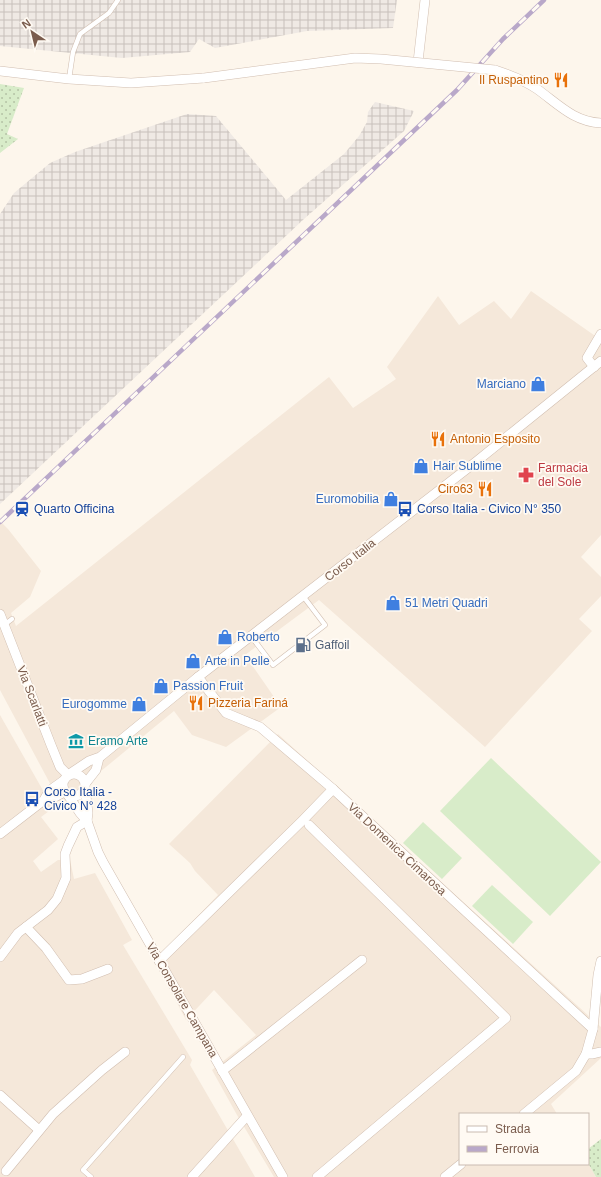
<svg xmlns="http://www.w3.org/2000/svg" width="601" height="1177" viewBox="0 0 601 1177" font-family="Arial,sans-serif">
<style>
.residential{fill:#f5e8da}
.industrial{fill:url(#industrial-grid)}
.green{fill:url(#green-dots)}
.pitch{fill:#d8ecc9}
.lines{fill:none;stroke-linecap:round;stroke-linejoin:round}
.service-casing{stroke:#d1beb0;stroke-width:5.5}
.minor-casing{stroke:#d1beb0;stroke-width:10}
.service{stroke:#fff;stroke-width:4.5}
.minor{stroke:#fff;stroke-width:9}
.rail-casing{stroke:#b9a8c9;stroke-width:4.5}
.rail{stroke:#fffaf3;stroke-width:3;stroke-dasharray:9;stroke-linecap:butt}
.minor-bridge-casing{stroke:#d1beb0;stroke-width:10;stroke-linecap:butt}
.minor-bridge{stroke:#fff;stroke-width:9}
.labels{text-anchor:middle;stroke-width:3.5;stroke-linejoin:round;paint-order:stroke}
.food-label{font-size:12px;fill:#c56008;stroke:#fffaf3;text-anchor:end}
.shop-label{font-size:12px;fill:#366cbe;stroke:#fffaf3;text-anchor:start}
.health-label{font-size:12px;fill:#be3a42;stroke:#fffaf3;text-anchor:start}
.transit-label{font-size:12px;fill:#164399;stroke:#fffaf3;text-anchor:start}
.street-label{font-size:12px;fill:#7a5c4d;stroke:#fffaf3}
.service-label{font-size:12px;fill:#4e5e75;stroke:#fffaf3;text-anchor:start}
.culture-label{font-size:12px;fill:#0d838f;stroke:#fffaf3;text-anchor:start}
</style>
<defs>
<pattern id="industrial-grid" width="8" height="8" patternUnits="userSpaceOnUse"><rect width="8" height="8" fill="#efe9e4"/><path d="M0 4h8M4 0v8" fill="none" stroke="#c7c0bb"/></pattern>
<pattern id="green-dots" width="8" height="8" patternUnits="userSpaceOnUse"><rect width="8" height="8" fill="#d8ecc9"/><path d="M2 2h.1M6 6h.1" fill="none" stroke="#b4c2a5" stroke-width="1.8" stroke-linecap="round"/></pattern>
</defs>
<rect width="100%" height="100%" fill="#fdf6ec"/>
<g class="residential">
<polygon points="531,291 601,340 601,535 581,557 601,577 601,596 579,619 592,631 485,747 319,600 245,655 281,707 226,747 192,735 174,711 61,804 0,690 0,524 2,523 8,529 41,571 30,597 11,613 16,626 329,377 353,408 396,379 387,367 438,296 459,325 494,301 511,319"/>
<polygon points="0,715 53,808 41,817 58,839 33,861 41,872 58,860 70,860 74,879 95,873 132,940 123,945 192,1060 190,1065 255,1177 0,1177"/>
<polygon points="278,734 601,1027 601,1058 551,1104 557,1114 460,1114 460,1164 588,1163 596,1177 274,1177 237,1115 212,1070 256,1035 214,990 186,1020 155,961 218,895 195,871 190,863 169,844"/>
</g>
<g class="industrial">
<polygon points="0,0 397,0 393,28 307,31 215,48 199,39 190,52 122,58 0,46"/>
<polygon points="375,102 414,111 404,131 304,219 0,504 0,214 14,193 50,163 75,152 187,114 216,116 286,200 344,154 359,136 367,122 368,112"/>
</g>
<g class="green">
<polygon points="0,84 24,88 7,134 18,139 0,153"/>
<polygon points="601,1139 601,1177 596,1177 588,1163 588,1149"/>
</g>
<g class="pitch">
<polygon points="491,758 601,862 550,916 440,811"/>
<polygon points="423,822 462,858 442,879 403,843"/>
<polygon points="492,885 533,922 513,944 472,906"/>
</g>
<g class="lines">
<defs>
<g id="service">
<polyline points="69,79 73,52 80,34 109,13 118,0"/>
<polyline points="4,625 12,619"/>
<polyline points="251,636 273,665 325,625 303,596"/>
<polyline points="91,1177 83,1170 183,1057"/>
</g>
<g id="minor">
<polyline points="418,62 425,0"/>
<path d="M495,70C510,75 524,80 537,89C558,104 574,122 601,123"/>
<polyline points="0,71 69,79 131,83 204,78"/>
<polyline points="594,367 587,358 601,334"/>
<polyline points="0,614 51,745 60,767 68,775"/>
<polyline points="198,677 226,713 260,727 333,789 593,1029"/>
<polyline points="71,773 89,761 100,757 198,677 477,461 601,361"/>
<circle cx="74" cy="785" r="11"/>
<polyline points="85,784 96,770 99,758"/>
<polyline points="85,787 88,813 87,821"/>
<polyline points="68,795 80,813 87,821 98,852 103,862 283,1177"/>
<polyline points="46,798 53,798 64,792"/>
<polyline points="309,825 506,1018 317,1177"/>
<polyline points="0,834 44,800 49,791 63,781"/>
<polyline points="26,927 46,948 69,980 82,979 108,969"/>
<polyline points="0,957 18,933 48,910 57,899 66,878 65,854 68,846 77,827 87,821"/>
<polyline points="159,961 304,819 333,789"/>
<polyline points="586,1054 592,1054 601,1052"/>
<polyline points="222,1071 362,960"/>
<polyline points="0,1095 39,1130"/>
<polyline points="524,1114 576,1071 586,1054 593,1029 598,975 601,961"/>
<polyline points="6,1171 53,1114 102,1070 125,1052"/>
<polyline points="192,1177 247,1116"/>
<polyline points="445,1177 461,1164"/>
</g>
</defs>
<use href="#service" class="service-casing"/>
<use href="#minor" class="minor-casing"/>
<use href="#service" class="service"/>
<use href="#minor" class="minor"/>
<defs>
<polyline id="rail" points="0,522 457,90 503,39 544,0"/>
</defs>
<use href="#rail" class="rail-casing"/>
<use href="#rail" class="rail"/>
<defs>
<polyline id="minor-bridge" points="204,78 355,58 381,59 495,70"/>
</defs>
<use href="#minor-bridge" class="minor-bridge-casing"/>
<use href="#minor-bridge" class="minor-bridge"/>
</g>
<defs>
<symbol id="restaurant-bare" viewBox="-9 -9 18 18"><path d="M-5-6h1v4h1v-4h1v4h1v-4h1v5L-1.5 .5V6h-2V.5L-5-1ZM5-6V6H3V1.5H1.5Q1.5-4 5-6Z" fill="#e8710a" stroke="#fffaf3" stroke-width="2.5" paint-order="stroke"/></symbol>
<symbol id="shop-bare" viewBox="-9 -9 18 18"><path d="M-5-2.5h2.3a2.7 3.5 0 0 1 5.4 0H5L5.5 6h-11ZM-1.5-2.5h3a1.5 2.3 0 0 0-3 0Z" fill="#3f7fe0" stroke="#fffaf3" stroke-width="2.5" paint-order="stroke"/></symbol>
<symbol id="pharmacy-bare" viewBox="-9 -9 18 18"><path d="M-2-6h4v4h4v4h-4v4h-4v-4h-4v-4h4Z" fill="#e0444e" stroke="#fffaf3" stroke-width="2.5" paint-order="stroke"/></symbol>
<symbol id="station-bare" viewBox="-9 -9 18 18"><path d="M-3-6H3Q5-6 5-4V2Q5 4 3 4L4.5 6H3L1.5 4h-3L-3 6H-4.5L-3 4Q-5 4-5 2V-4Q-5-6-3-6ZM-3.5-4v3h7v-3ZM-3.5 1v1.5H-2V1ZM2 1v1.5H3.5V1Z" fill="#1a4fb4" stroke="#fffaf3" stroke-width="2.5" paint-order="stroke"/></symbol>
<symbol id="bus-bare" viewBox="-9 -9 18 18"><path d="M-5-6H5V4H4V6H2V4H-2V6H-4V4H-5ZM-3.5-4V0h7V-4ZM-3.5 1.2v1.5H-2V1.2ZM2 1.2v1.5H3.5V1.2Z" fill="#1a4fb4" stroke="#fffaf3" stroke-width="2.5" paint-order="stroke"/></symbol>
<symbol id="fuel-bare" viewBox="-9 -9 18 18"><path d="M-5.5-6h7V0h2V4h1.3V-2.5L3-4.5l.8-.8L6-3V5H2.5V1h-1V6h-7ZM-4.2-4.7v3.2H.2V-4.7Z" fill="#5c6f8a" stroke="#fffaf3" stroke-width="2.5" paint-order="stroke"/></symbol>
<symbol id="museum-bare" viewBox="-9 -9 18 18"><path d="M0-6L6-3V-2H-6V-3ZM-5-1h2V3h-2ZM-1-1h2V3h-2ZM3-1h2V3H3ZM-6 4H6V6H-6Z" fill="#0f9aa8" stroke="#fffaf3" stroke-width="2.5" paint-order="stroke"/></symbol>
</defs>
<g fill-rule="evenodd">
<use href="#restaurant-bare" x="550" y="69" width="22" height="22"/>
<use href="#shop-bare" x="527" y="373" width="22" height="22"/>
<use href="#restaurant-bare" x="427" y="428" width="22" height="22"/>
<use href="#shop-bare" x="410" y="455" width="22" height="22"/>
<use href="#pharmacy-bare" x="515" y="464" width="22" height="22"/>
<use href="#restaurant-bare" x="474" y="478" width="22" height="22"/>
<use href="#shop-bare" x="380" y="488" width="22" height="22"/>
<use href="#station-bare" x="11" y="498" width="22" height="22"/>
<use href="#bus-bare" x="394" y="498" width="22" height="22"/>
<use href="#shop-bare" x="382" y="592" width="22" height="22"/>
<use href="#shop-bare" x="214" y="626" width="22" height="22"/>
<use href="#fuel-bare" x="292" y="634" width="22" height="22"/>
<use href="#shop-bare" x="182" y="650" width="22" height="22"/>
<use href="#shop-bare" x="150" y="675" width="22" height="22"/>
<use href="#restaurant-bare" x="185" y="692" width="22" height="22"/>
<use href="#shop-bare" x="128" y="693" width="22" height="22"/>
<use href="#museum-bare" x="65" y="730" width="22" height="22"/>
<use href="#bus-bare" x="21" y="788" width="22" height="22"/>
</g>
<g class="labels">
<g class="food-label">
<text x="549" y="84">Il Ruspantino</text>
<text x="450" y="443" text-anchor="start">Antonio Esposito</text>
<text x="473" y="493">Ciro63</text>
<text x="208" y="707" text-anchor="start">Pizzeria Fariná</text>
</g>
<g class="shop-label">
<text x="526" y="388" text-anchor="end">Marciano</text>
<text x="433" y="470">Hair Sublime</text>
<text x="379" y="503" text-anchor="end">Euromobilia</text>
<text x="405" y="607">51 Metri Quadri</text>
<text x="237" y="641">Roberto</text>
<text x="205" y="665">Arte in Pelle</text>
<text x="173" y="690">Passion Fruit</text>
<text x="127" y="708" text-anchor="end">Eurogomme</text>
</g>
<g class="health-label">
<text x="538" y="472">Farmacia<tspan x="538" dy="14">del Sole</tspan></text>
</g>
<g class="transit-label">
<text x="34" y="513">Quarto Officina</text>
<text x="417" y="513">Corso Italia - Civico N° 350</text>
<text x="44" y="796">Corso Italia -<tspan x="44" dy="14">Civico N° 428</tspan></text>
</g>
<g class="street-label">
<text transform="translate(350 560) rotate(-38)" y="4">Corso Italia</text>
<text transform="translate(32 696) rotate(69)" y="4">Via Scarlatti</text>
<text transform="translate(397 849) rotate(43)" y="4">Via Domenica Cimarosa</text>
<text transform="translate(182 1000) rotate(60)" y="4">Via Consolare Campana</text>
</g>
<g class="service-label">
<text x="315" y="649">Gaffoil</text>
</g>
<g class="culture-label">
<text x="88" y="745">Eramo Arte</text>
</g>
</g>
<rect x="459" y="1113" width="130" height="52" fill="#fffaf3" stroke="#cabbb1"/>
<rect x="467" y="1126" width="20" height="6" fill="#ffffff" stroke="#cabbb1"/>
<text x="495" y="1133" font-size="12" fill="#7a5c4d">Strada</text>
<rect x="467" y="1146" width="20" height="6" fill="#b9a8c9" stroke="#cabbb1"/>
<text x="495" y="1153" font-size="12" fill="#7a5c4d">Ferrovia</text>
<g transform="translate(32 32) rotate(325)" stroke="#fffaf3" stroke-width="3" paint-order="stroke">
<path d="M0-3L7 15L0 10L-7 15Z" fill="#7a5c4d"/>
<text y="-6" font-size="11" font-weight="bold" text-anchor="middle" fill="#7a5c4d">N</text>
</g>
</svg>
